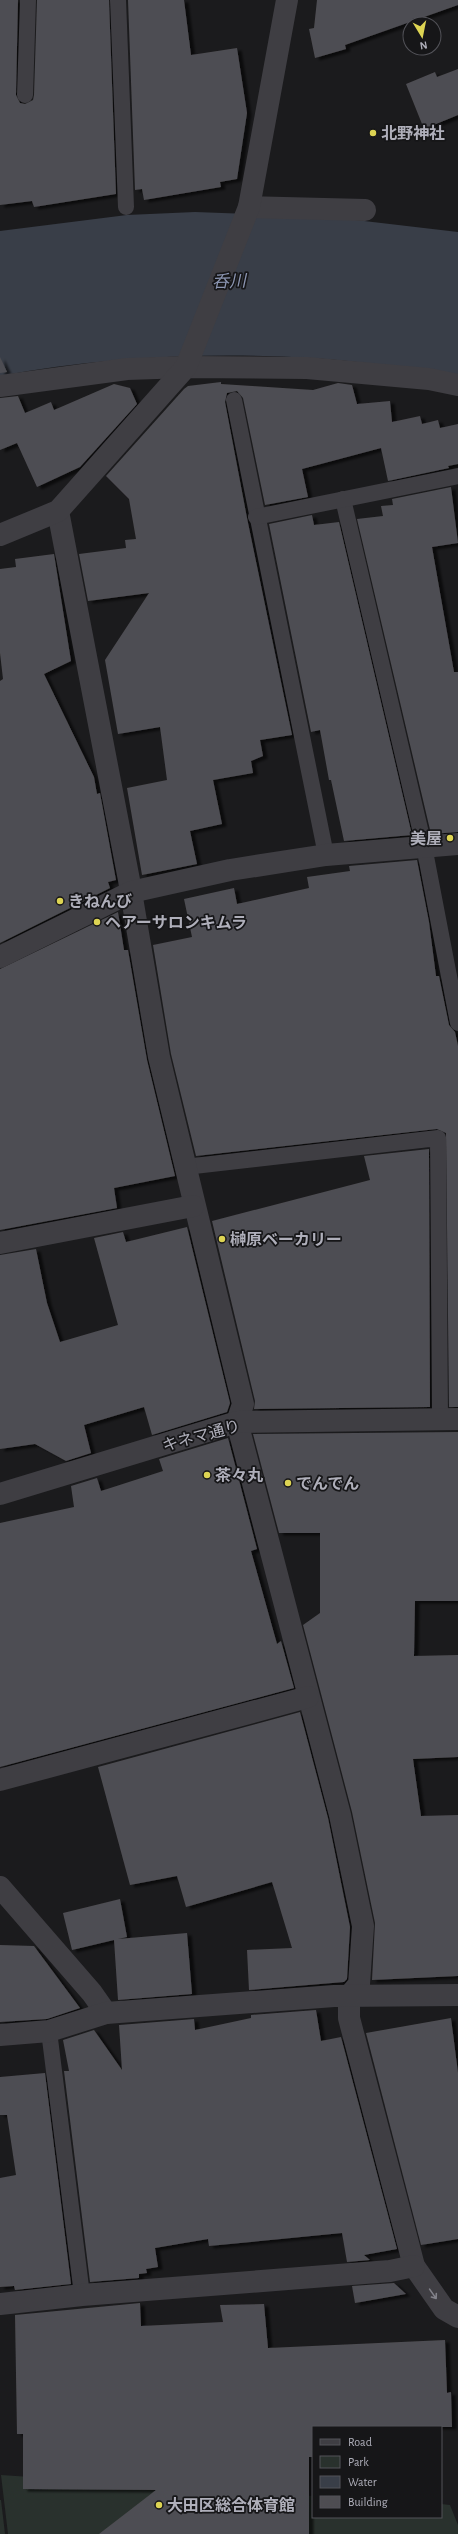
<svg xmlns="http://www.w3.org/2000/svg" width="458" height="2534" viewBox="0 0 458 2534" font-family="'Alegreya Sans','Noto Sans JP',sans-serif">
<style>
.green{fill:#29312d}
.water{fill:#393e48}
.building{fill:#4e4d52;filter:url(#shadow)}
.lines{fill:none;stroke-linecap:round;stroke-linejoin:round}
.service{stroke:#3f3e43;stroke-width:16}
.minor{stroke:#3f3e43;stroke-width:22}
.tertiary{stroke:#3f3e43;stroke-width:22}
.oneway{stroke:#82828a}
.poi-dot{fill:#ddd453;stroke:#161618;stroke-width:1.5}
.labels{text-anchor:middle;stroke-width:3.5;stroke-linejoin:round;paint-order:stroke}
.poi-label{font-size:16px;font-weight:bold;fill:#afafba;stroke:#161618;text-anchor:start}
.street-label{font-size:16px;fill:#afafba;stroke:#161618}
.water-label{font-size:17px;font-style:italic;fill:#8b95b1;stroke:#161618}
</style>
<defs>
<filter id="shadow"><feDropShadow dx="4.5" dy="2.5" stdDeviation="1" flood-color="#0009"/></filter>
</defs>
<rect width="100%" height="100%" fill="#1b1b1d"/>
<g class="green">
<polygon points="1,2475 313,2496 313,2517 441,2517 441,2504 450,2505 458,2525 458,2534 8,2534"/>
<polygon points="0,2500 1,2500 5,2534 0,2534"/>
</g>
<path class="water" d="M195,212L330,217L458,232V375C409,369 360,361 311,358C207,352 102,357 0,376V231L127,215Z"/>
<g class="building">
<polygon points="0,0 18,0 16,95 20,103 25,104 33,100 34,95 37,0 109,0 116,194 34,207 32,201 0,205"/>
<polygon points="128,0 184,0 191,55 237,48 247,113 237,179 220,182 221,187 144,200 142,189 135,190"/>
<polygon points="317,0 458,0 458,5 345,45 346,49 315,58 309,29 314,28"/>
<polygon points="458,69 458,115 424,129 406,84 435,72 437,77"/>
<polygon points="0,357 7,372 0,373"/>
<polygon points="221,382 221,384 313,390 338,383 352,385 357,404 390,401 392,422 420,416 422,424 438,420 440,428 458,424 458,464 448,466 449,468 388,481 381,448 302,469 308,497 265,505 243,398 237,391 227,393 225,402 247,518 292,735 260,740 263,756 251,761 253,773 213,780 222,824 190,831 197,864 142,875 127,788 167,780 160,727 118,734 105,660 149,593 88,601 79,554 126,548 125,540 136,539 129,499 106,476 184,389 188,386"/>
<polygon points="114,384 130,388 137,404 80,467 37,487 17,443 0,450 0,398 18,396 25,413 51,402 54,410"/>
<polygon points="451,487 458,543 432,547 454,672 458,672 458,832 431,834 357,519 383,516 381,506 393,505 392,499"/>
<polygon points="312,515 314,525 339,522 412,835 344,841 331,780 329,780 320,730 311,732 269,524"/>
<polygon points="54,554 71,661 44,674 94,777 97,794 100,793 116,880 108,882 110,888 0,943 0,681 3,679 0,653 0,569 16,567 15,559"/>
<polygon points="417,860 429,922 436,976 439,976 449,1025 455,1032 458,1046 458,1407 449,1407 446,1133 437,1129 196,1156 171,1054 153,945 192,937 184,899 234,888 237,904 309,888 307,877 350,871 349,866"/>
<polygon points="118,912 124,950 128,950 147,1060 175,1176 114,1188 117,1208 0,1230 0,969"/>
<polygon points="429,1149 430,1407 254,1409 255,1401 212,1221 370,1180 364,1156"/>
<polygon points="187,1227 230,1403 227,1412 152,1435 144,1407 84,1425 91,1453 66,1461 35,1444 0,1449 0,1255 36,1249 47,1303 60,1342 118,1325 94,1238 123,1232 126,1242"/>
<polygon points="458,1432 458,1601 415,1601 414,1656 458,1655 458,1757 413,1759 421,1816 458,1815 458,1976 372,1980 375,1923 352,1812 303,1625 320,1613 320,1533 279,1533 253,1434"/>
<polygon points="228,1438 257,1549 251,1551 277,1644 281,1641 294,1688 0,1767 0,1523 74,1507 71,1486 97,1478 101,1491 163,1471 159,1459"/>
<polygon points="300,1712 328,1818 350,1927 347,1979 344,1982 249,1990 247,1950 292,1948 272,1882 186,1907 177,1876 130,1885 98,1767"/>
<polygon points="120,1899 127,1937 118,1939 187,1933 192,1994 118,2000 114,1940 72,1950 63,1913"/>
<polygon points="0,1945 34,1946 80,2008 47,2019 0,2022"/>
<polygon points="316,2010 321,2041 341,2037 397,2249 364,2255 370,2260 347,2262 342,2233 209,2246 208,2239 155,2248 158,2267 146,2269 147,2273 139,2274 139,2278 90,2282 64,2071 69,2071 63,2040 94,2030 122,2070 119,2025 194,2019 195,2030 251,2018 251,2015"/>
<polygon points="451,2018 458,2073 458,2239 421,2245 366,2033"/>
<polygon points="45,2073 71,2284 15,2290 14,2286 0,2287 0,2178 16,2175 7,2115 0,2115 0,2077"/>
<polygon points="394,2283 406,2294 355,2303 352,2286"/>
<polygon points="140,2303 141,2326 223,2322 220,2305 264,2304 268,2348 445,2340 447,2393 451,2392 452,2427 313,2427 313,2457 309,2457 309,2534 99,2534 156,2490 23,2489 23,2434 17,2434 15,2315"/>
</g>
<g class="lines">
<g class="service">
<polyline points="118,0 126,207"/>
<polyline points="25,95 28,0"/>
<polyline points="234,400 326,855"/>
<polyline points="343,499 424,846 458,1023"/>
<polyline points="256,517 458,476"/>
<polyline points="185,1167 438,1138 440,1419"/>
<polyline points="49,2031 82,2295"/>
</g>
<g class="minor">
<polyline points="249,207 365,210"/>
<polyline points="0,386 127,369 186,367 307,368 429,379 458,385"/>
<polyline points="58,511 129,880 159,1057 243,1404 237,1422 340,1815 363,1926 359,1984 349,1996 349,2018 414,2266 444,2309 458,2317"/>
<polyline points="0,535 58,511 186,367 249,207 287,0"/>
<polyline points="0,957 131,892 230,870 326,855 458,844"/>
<polyline points="0,1243 193,1206"/>
<polyline points="0,1780 308,1697"/>
<polyline points="0,1887 92,1993 106,2013"/>
<polyline points="0,2035 49,2031 106,2013 334,1996 458,1995"/>
<polyline points="0,2304 82,2295 390,2271 414,2266"/>
</g>
<polyline class="tertiary" points="0,1494 237,1422 458,1419"/>
</g>
<defs><path id="oneway-shaft" d="M-6 0H5M1.5-3L5.5 0L1.5 3" fill="none" stroke-width="1.6" stroke-linecap="round" stroke-linejoin="round"/></defs>
<use class="oneway" href="#oneway-shaft" transform="translate(433 2294) rotate(55)"/>
<g class="poi-dot">
<circle cx="373" cy="133" r="4"/>
<circle cx="450" cy="838" r="4"/>
<circle cx="60" cy="901" r="4"/>
<circle cx="97" cy="922" r="4"/>
<circle cx="222" cy="1239" r="4"/>
<circle cx="207" cy="1475" r="4"/>
<circle cx="288" cy="1483" r="4"/>
<circle cx="159" cy="2505" r="4"/>
</g>
<g class="labels">
<g class="poi-label">
<text x="381" y="139">北野神社</text>
<text x="442" y="844" text-anchor="end">美屋</text>
<text x="68" y="907">きねんび</text>
<text x="105" y="928">ヘアーサロンキムラ</text>
<text x="230" y="1245">榊原ベーカリー</text>
<text x="215" y="1481">茶々丸</text>
<text x="296" y="1489">でんでん</text>
<text x="167" y="2511">大田区総合体育館</text>
</g>
<g class="street-label">
<text transform="translate(201 1435) rotate(-15)" y="6">キネマ通り</text>
</g>
<g class="water-label">
<text transform="translate(229 281) rotate(-2)" y="6">呑川</text>
</g>
</g>
<rect x="312" y="2426" width="130" height="92" fill="#161618" stroke="#535359"/>
<rect x="320" y="2439" width="20" height="6" fill="#3f3e43" stroke="#535359"/>
<text x="348" y="2446" font-size="12" fill="#afafba">Road</text>
<rect x="320" y="2456" width="20" height="12" fill="#29312d" stroke="#535359"/>
<text x="348" y="2466" font-size="12" fill="#afafba">Park</text>
<rect x="320" y="2476" width="20" height="12" fill="#393e48" stroke="#535359"/>
<text x="348" y="2486" font-size="12" fill="#afafba">Water</text>
<rect x="320" y="2496" width="20" height="12" fill="#4e4d52" stroke="#535359"/>
<text x="348" y="2506" font-size="12" fill="#afafba">Building</text>
<g transform="translate(422 36) rotate(170)"><circle r="19" fill="#161618" stroke="#535359"/>
<path d="M0-3L7 15L0 10L-7 15Z" fill="#ddd453"/>
<text y="-6" font-size="11" font-weight="bold" text-anchor="middle" fill="#afafba">N</text>
</g>
</svg>
